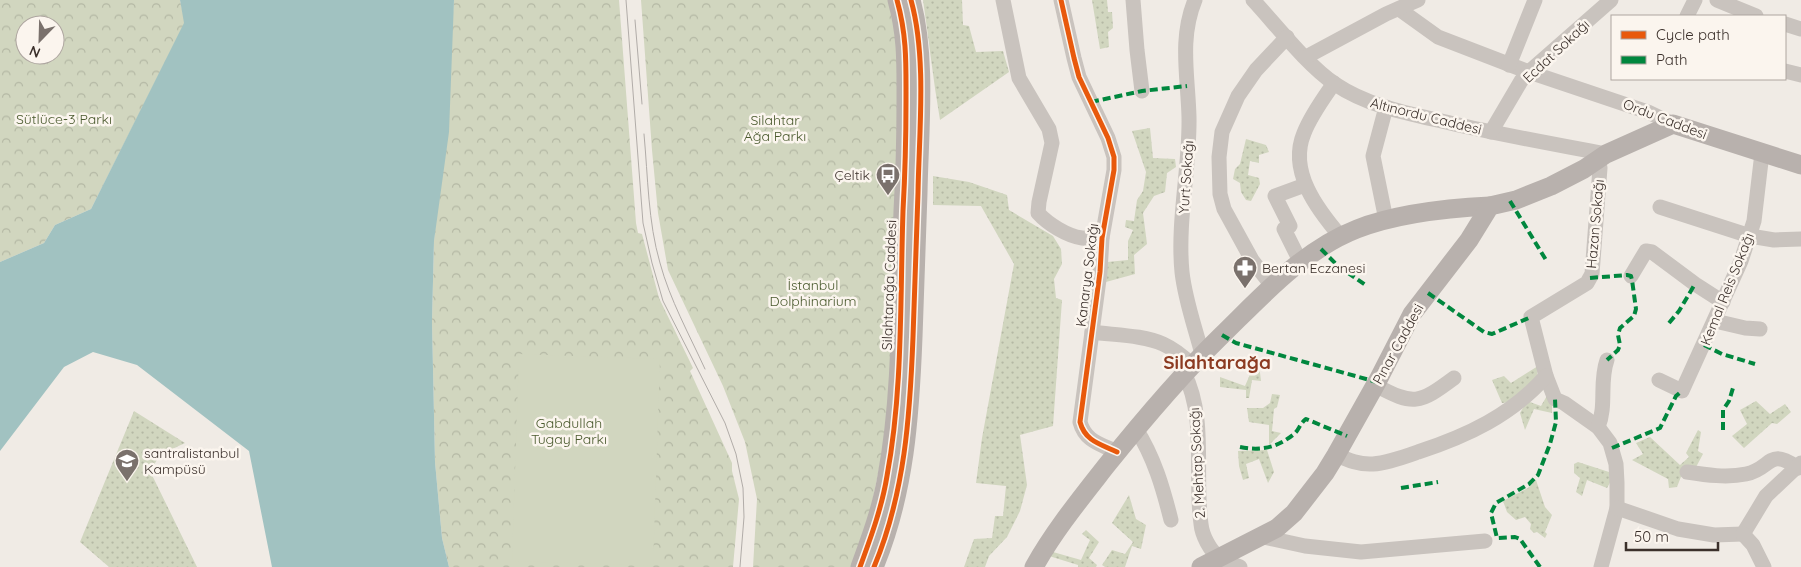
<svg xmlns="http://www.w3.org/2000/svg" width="1801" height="567" viewBox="0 0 1801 567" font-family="Quicksand,sans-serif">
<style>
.grass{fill:url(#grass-dots)}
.forest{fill:url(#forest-crowns);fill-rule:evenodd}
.pitch{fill:#d1d6bf}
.water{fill:#a1c2c1}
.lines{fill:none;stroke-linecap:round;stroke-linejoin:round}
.minor{stroke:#c9c3be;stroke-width:15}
.major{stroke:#b8b1ad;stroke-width:19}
.tram{stroke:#b1aca8;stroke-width:1}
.quiet{stroke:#00873e;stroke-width:4;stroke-dasharray:8 4;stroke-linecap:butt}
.cycleway-casing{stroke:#fbf5ee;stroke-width:8}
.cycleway{stroke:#e8590c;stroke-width:5}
.labels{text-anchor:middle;stroke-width:5;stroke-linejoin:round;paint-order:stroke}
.street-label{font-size:14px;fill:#3b302b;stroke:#fbf5ee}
.park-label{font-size:14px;fill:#4a5a2e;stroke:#fbf5ee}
.poi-label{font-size:14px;fill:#3b302b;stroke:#fbf5ee;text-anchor:start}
.district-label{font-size:19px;font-weight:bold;fill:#8c3b22;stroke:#fbf5ee}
</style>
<defs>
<pattern id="grass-dots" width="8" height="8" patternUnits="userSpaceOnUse" patternTransform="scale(1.25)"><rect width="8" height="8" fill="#d1d6bf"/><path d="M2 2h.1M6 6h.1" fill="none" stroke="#b4b8a4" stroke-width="1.8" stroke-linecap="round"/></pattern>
<pattern id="forest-crowns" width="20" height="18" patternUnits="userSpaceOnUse" patternTransform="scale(1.25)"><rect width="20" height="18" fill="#d1d6bf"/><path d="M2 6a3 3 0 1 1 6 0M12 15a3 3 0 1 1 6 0" fill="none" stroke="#b4b8a4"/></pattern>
</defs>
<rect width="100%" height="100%" fill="#f0ebe5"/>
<g class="grass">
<path d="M923,0H962L963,25L969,26L976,52L1003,51L1009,72L940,120C933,80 929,40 923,0Z"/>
<polygon points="1092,0 1107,0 1108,12 1112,12 1113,28 1108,32 1109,47 1100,49"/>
<polygon points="1150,128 1153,158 1175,159 1176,167 1167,173 1165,192 1154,196 1143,213 1147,244 1134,255 1135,274 1106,282 1107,262 1128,260 1128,241 1133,230 1125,227 1126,220 1134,221 1137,200 1143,191 1146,172 1132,131"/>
<polygon points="1246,139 1266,145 1269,152 1259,155 1259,163 1250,161 1248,175 1259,178 1260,184 1251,201 1246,200 1241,192 1240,183 1233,179 1235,169 1240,164"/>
<polygon points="933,176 969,182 1007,195 1009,210 1053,236 1061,249 1062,264 1054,279 1056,298 1062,300 1053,426 1020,435 1027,485 1020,511 1007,537 989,556 985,567 964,567 974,539 992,538 995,516 1003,516 1006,486 976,483 982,438 1014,264 981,206 933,205"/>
<polygon points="1258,356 1261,381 1252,380 1249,398 1246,398 1246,390 1220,387 1220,377 1245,386"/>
<polygon points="1538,366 1537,380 1513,402 1502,403 1492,380 1504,376 1511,383"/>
<polygon points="1272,394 1280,395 1277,407 1274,409 1272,431 1281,433 1269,445 1269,425 1249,422 1247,408 1263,408 1270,403"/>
<polygon points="1548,394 1552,397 1552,413 1534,409 1525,430 1520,413 1527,401 1541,406"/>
<polygon points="1756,401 1770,414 1785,404 1791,412 1777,424 1772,423 1744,448 1732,436 1747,424 1740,410"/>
<path d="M134,411L185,443C169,451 153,455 152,475L197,567H109L80,542Z"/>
<polygon points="1698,430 1701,432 1698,451 1703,454 1695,469 1684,469 1677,487 1669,488 1668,479 1632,460 1643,454 1636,443 1650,437 1680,465 1689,457 1686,453"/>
<polygon points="1267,450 1274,472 1268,483 1259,459 1246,464 1249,478 1243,480 1239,466 1238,451"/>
<polygon points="1578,462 1609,472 1611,481 1607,488 1587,480 1582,496 1576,492 1580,478 1574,473 1574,464"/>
<polygon points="1536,480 1545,507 1552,515 1545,532 1547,534 1545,538 1537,532 1534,533 1530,529 1531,524 1525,517 1516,520 1507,512 1503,501 1528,488"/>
<polygon points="1129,495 1136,519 1146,525 1141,549 1132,546 1125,567 1105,567 1102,565 1112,550 1125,554 1133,542 1112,523"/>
<polygon points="1086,530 1099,542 1089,558 1097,565 1096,567 1078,567 1078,565 1049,556 1053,552 1081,560 1090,540 1082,534"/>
</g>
<g class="forest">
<path d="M0,0H180L185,23L91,209L55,225L44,243L0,262ZM25,25H55V55H25Z"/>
<polygon points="454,0 619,0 636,223 638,233 642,234 659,298 693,368 690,371 732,463 732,471 739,499 733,567 449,567 442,538 435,462 432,322 434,241"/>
<polygon points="641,0 889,0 896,24 901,124 889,418 869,519 852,567 753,567 757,499 745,442 723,386 668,270 658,213 652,150"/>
</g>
<polygon class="pitch" points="519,354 660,359 653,566 512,561"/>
<polygon class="water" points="180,0 454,0 449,132 434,241 432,322 435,462 442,538 449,567 272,567 249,451 137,365 93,352 64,367 0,451 0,262 44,243 55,225 91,209 184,23"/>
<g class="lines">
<g class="minor">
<path d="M1003,0L1019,78L1049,129L1052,143L1039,202L1038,213C1048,224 1067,236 1082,238C1089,239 1096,238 1102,238"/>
<path d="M1061,0L1074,58L1079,77L1108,138L1114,157V170L1102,238L1100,272L1080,422C1085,441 1100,444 1117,452"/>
<polyline points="1133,0 1137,50 1142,91"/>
<path d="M1195,0C1179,39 1188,76 1189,117C1190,168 1177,221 1182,272C1185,300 1195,327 1202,354"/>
<path d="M1253,0C1277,26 1307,65 1335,84C1369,107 1411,114 1450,123C1502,135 1554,144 1606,154"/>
<polyline points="1717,0 1756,16"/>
<polyline points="1399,9 1438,37 1529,72 1648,112 1673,124"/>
<polyline points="1687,16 1695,0"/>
<polyline points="1785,24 1801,29"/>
<polyline points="1306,57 1386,14 1418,0"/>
<polyline points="1509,65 1535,0"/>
<polyline points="1785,71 1801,75"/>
<path d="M1334,83C1323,99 1311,115 1304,133C1288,171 1317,209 1341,237"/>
<polyline points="1386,107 1373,156 1386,220"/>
<polyline points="1491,132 1521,81 1529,72 1611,0"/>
<polyline points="1598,159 1600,168 1592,274 1587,283 1531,317 1546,376 1555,399 1564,403 1598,427 1610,443 1616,464 1617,483 1617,508 1601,567"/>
<polyline points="1660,207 1750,236 1774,240 1801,239"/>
<polyline points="1301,263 1284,229 1290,226 1275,196 1305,185"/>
<polyline points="1631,276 1646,251 1652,252 1695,284 1723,302"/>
<polyline points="1272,286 1252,260 1224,209 1220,194 1219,157 1222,132 1238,96 1256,70 1287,37"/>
<polyline points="1715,321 1745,328 1760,329"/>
<path d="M1092,332C1112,335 1144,335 1163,344C1174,349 1183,356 1192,365"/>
<path d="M1184,373C1207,417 1194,477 1201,524C1202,535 1210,551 1219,557C1225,562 1233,564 1240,567"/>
<polyline points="1659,380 1682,391 1741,261 1754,221 1762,153"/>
<path d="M1375,385C1414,406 1419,404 1454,378"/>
<path d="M1598,427C1607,405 1599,382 1607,360"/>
<path d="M1136,429C1154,457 1163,488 1171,520"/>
<path d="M1336,455C1348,460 1360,465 1373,464C1388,463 1404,457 1418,452C1467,436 1512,415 1546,376"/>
<path d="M1687,472C1706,475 1727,478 1746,474C1772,469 1768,446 1798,468"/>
<polyline points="1617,508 1678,529 1714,535 1743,534"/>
<polyline points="1743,534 1766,496 1801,463"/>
<polyline points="1743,534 1753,545 1764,567"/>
<polyline points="1259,536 1305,546 1361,552 1485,541"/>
</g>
<g class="major">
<path d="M860,567C871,537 882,507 887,476C903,390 900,299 903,211C905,175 906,138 906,101C906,64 907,36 897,0"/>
<path d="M874,567C905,493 910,415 913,337C915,289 916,241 918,193C919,132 927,58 911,0"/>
<path d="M1034,567C1054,531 1081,498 1106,466C1143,420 1180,376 1221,336C1262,296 1303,250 1357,229C1395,214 1450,208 1490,206"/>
<polyline points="1201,567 1277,528 1294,513 1325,473 1336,455 1377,382 1412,314 1469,240 1490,206 1516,200 1551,186 1584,169 1606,154 1673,124 1801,165"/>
</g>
<g class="tram">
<polyline points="626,0 643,223 652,263 663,301 725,423 736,454 743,488 744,517 740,567"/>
<polyline points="635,20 642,104"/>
<path d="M644,134C648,177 648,222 660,263C670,300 689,334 705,369"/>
</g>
<g class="quiet">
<polyline points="1091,102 1142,91 1187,86"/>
<polyline points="1510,201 1546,260"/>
<polyline points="1321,249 1338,266 1367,286"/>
<polyline points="1590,278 1627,275 1631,276 1632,280 1636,309 1634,316 1620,328 1618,335 1620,345 1618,350 1607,360"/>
<polyline points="1428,293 1484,332 1492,334 1531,317"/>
<polyline points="1669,323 1679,311 1695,284"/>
<polyline points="1222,335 1236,343 1377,382"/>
<polyline points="1704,345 1722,354 1755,364"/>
<polyline points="1723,430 1723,410 1729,401 1733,388"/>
<path d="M1240,447C1260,451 1277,448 1294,434C1299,430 1300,423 1306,419L1347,436"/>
<polyline points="1612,448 1660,428 1676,396 1682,391"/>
<polyline points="1401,488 1438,482"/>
<polyline points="1540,567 1520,539 1515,537 1497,538 1491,513 1496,503 1529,484 1538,475 1550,444 1556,422 1555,399"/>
</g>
<defs>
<g id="cycleway">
<path d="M1061,0L1074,58L1079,77L1108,138L1114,157V170L1102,238L1100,272L1080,422C1085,441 1100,444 1117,452"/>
<path d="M860,567C871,537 882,507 887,476C903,390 900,299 903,211C905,175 906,138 906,101C906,64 907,36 897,0"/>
<path d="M874,567C905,493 910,415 913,337C915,289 916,241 918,193C919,132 927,58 911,0"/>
</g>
</defs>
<use href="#cycleway" class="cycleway-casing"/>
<use href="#cycleway" class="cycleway"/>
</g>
<defs>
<symbol id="bus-pin" viewBox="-11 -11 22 30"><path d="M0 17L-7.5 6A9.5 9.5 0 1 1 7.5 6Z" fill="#7a716c" stroke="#fbf5ee"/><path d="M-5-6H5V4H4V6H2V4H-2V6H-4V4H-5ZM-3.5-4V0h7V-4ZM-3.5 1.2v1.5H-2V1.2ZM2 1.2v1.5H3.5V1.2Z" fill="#fff"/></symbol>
<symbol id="pharmacy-pin" viewBox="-11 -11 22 30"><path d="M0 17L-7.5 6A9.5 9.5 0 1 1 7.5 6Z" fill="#7a716c" stroke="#fbf5ee"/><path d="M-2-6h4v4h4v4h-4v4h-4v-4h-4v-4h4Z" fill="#fff"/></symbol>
<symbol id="university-pin" viewBox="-11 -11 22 30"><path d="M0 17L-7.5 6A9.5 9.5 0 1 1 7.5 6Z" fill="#7a716c" stroke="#fbf5ee"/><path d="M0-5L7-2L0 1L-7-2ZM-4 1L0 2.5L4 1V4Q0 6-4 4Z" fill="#fff"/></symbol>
</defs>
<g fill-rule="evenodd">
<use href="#bus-pin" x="874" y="161" width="28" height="38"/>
<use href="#pharmacy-pin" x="1231" y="254" width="28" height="38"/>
<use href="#university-pin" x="113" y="447" width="28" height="38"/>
</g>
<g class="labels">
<g class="street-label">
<text transform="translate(1556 51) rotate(-43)" y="5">Ecdat Sokağı</text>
<text transform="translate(1426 116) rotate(14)" y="5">Altınordu Caddesi</text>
<text transform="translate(1665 119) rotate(21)" y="5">Ordu Caddesi</text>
<text transform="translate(1186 177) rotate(-86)" y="5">Yurt Sokağı</text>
<text transform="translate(1595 224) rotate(-85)" y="5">Hazan Sokağı</text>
<text transform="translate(1087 275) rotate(-83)" y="5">Kanarya Sokağı</text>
<text transform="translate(889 285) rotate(-88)" y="5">Silahtarağa Caddesi</text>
<text transform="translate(1727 289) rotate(-68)" y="5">Kemal Reis Sokağı</text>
<text transform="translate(1398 344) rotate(-61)" y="5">Pınar Caddesi</text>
<text transform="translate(1197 463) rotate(-93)" y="5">2. Mehtap Sokağı</text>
</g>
<g class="park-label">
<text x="64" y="124">Sütlüce-3 Parkı</text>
<text x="775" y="125">Silahtar<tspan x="775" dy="16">Ağa Parkı</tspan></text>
<text x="813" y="290">İstanbul<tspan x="813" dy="16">Dolphinarium</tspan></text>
<text x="569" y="428">Gabdullah<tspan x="569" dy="16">Tugay Parkı</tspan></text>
</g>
<g class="poi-label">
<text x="870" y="180" text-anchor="end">Çeltik</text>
<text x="1262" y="273">Bertan Eczanesi</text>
<text x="144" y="458">santralistanbul<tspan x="144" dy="16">Kampüsü</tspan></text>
</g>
<g class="district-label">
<text x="1217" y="369">Silahtarağa</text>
</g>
</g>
<rect x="1611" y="15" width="175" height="65" fill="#fbf5ee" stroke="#aea6a0"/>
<rect x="1621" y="31" width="25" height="8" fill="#e8590c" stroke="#aea6a0"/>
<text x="1656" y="40" font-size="15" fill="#3b302b">Cycle path</text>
<rect x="1621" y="56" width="25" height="8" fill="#00873e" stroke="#aea6a0"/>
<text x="1656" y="65" font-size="15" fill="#3b302b">Path</text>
<g transform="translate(40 40) rotate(203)"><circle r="24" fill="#fbf5ee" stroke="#aea6a0"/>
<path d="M0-4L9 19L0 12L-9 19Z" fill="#7a716c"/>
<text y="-8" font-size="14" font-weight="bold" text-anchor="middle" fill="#3b302b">N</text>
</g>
<path d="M1626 542v8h92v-8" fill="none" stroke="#3b302b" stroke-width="2.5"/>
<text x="1634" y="542" font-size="15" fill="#3b302b" stroke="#fbf5ee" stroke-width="4" paint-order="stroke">50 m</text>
</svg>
